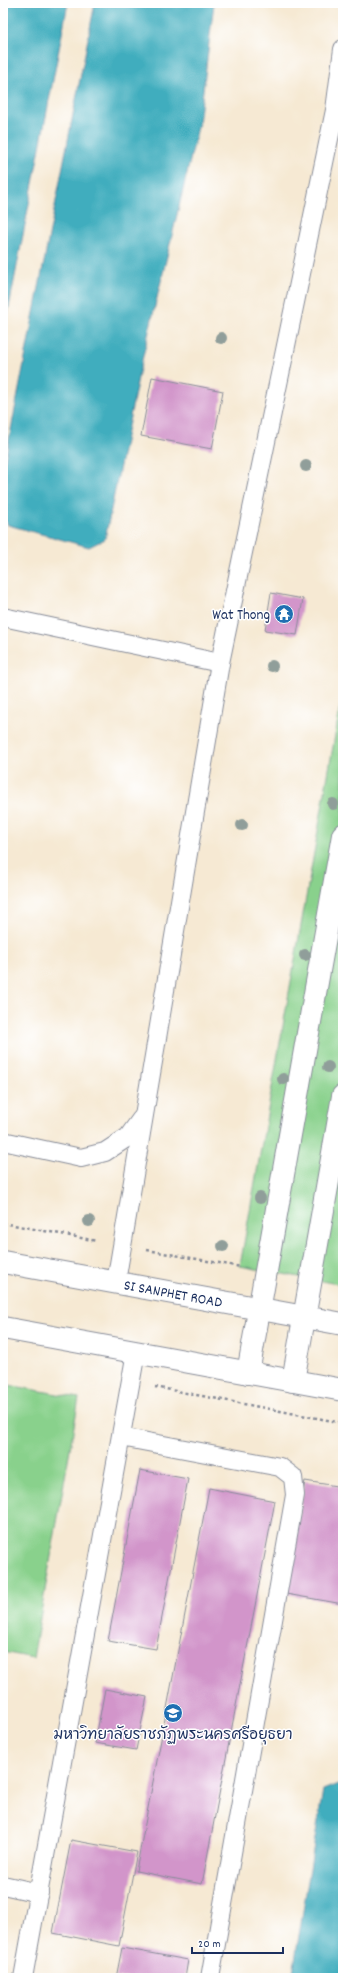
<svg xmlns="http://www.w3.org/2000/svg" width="346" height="1981" viewBox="0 0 346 1981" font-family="Dekko,'Playpen Sans Thai',sans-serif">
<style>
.green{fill:#89d18c;stroke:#528075}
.water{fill:#40adbe;stroke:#2e6e8e}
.building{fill:#d295ca}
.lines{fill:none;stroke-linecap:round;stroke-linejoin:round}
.service-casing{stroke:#888c98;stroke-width:20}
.minor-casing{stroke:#888c98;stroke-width:24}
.primary-casing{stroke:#888c98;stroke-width:24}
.path{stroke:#888c98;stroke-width:2.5;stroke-dasharray:3 3;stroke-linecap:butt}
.service{stroke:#fff;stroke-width:18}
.minor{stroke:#fff;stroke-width:22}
.primary{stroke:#fff;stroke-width:22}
.tree{fill:#909e9a}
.labels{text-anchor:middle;stroke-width:3;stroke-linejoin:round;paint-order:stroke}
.poi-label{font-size:15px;fill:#1b2f5e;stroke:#fff;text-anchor:end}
.street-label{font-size:15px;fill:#1b2f5e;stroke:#fff}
</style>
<rect width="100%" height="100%" fill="#fff"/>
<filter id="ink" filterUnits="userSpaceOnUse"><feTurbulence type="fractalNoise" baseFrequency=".025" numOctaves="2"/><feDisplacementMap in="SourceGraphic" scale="8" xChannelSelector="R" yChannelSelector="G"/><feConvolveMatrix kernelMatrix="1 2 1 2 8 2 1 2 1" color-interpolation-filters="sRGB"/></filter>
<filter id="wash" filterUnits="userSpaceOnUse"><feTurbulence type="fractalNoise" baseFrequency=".012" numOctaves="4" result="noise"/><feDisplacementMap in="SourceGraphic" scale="16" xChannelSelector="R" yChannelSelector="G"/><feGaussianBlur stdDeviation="0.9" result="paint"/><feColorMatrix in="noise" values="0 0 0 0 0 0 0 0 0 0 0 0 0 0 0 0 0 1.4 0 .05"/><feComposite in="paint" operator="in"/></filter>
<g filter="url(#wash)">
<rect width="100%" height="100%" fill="#f6e9d3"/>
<g class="green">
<polygon points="343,691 343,1285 240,1266"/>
<polygon points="3,1384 79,1398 33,1658 3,1652"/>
</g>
<g class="water">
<polygon points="6,3 68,3 3,338 3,21"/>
<polygon points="95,3 214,3 199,123 139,373 105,539 89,547 8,525 3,517 3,470"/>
<polygon points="343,1782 343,1978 292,1978 323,1790"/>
</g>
<g id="blocks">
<g class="building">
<polygon points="152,377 223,391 212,449 141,436"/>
<polygon points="271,593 303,599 297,635 265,630"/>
<polygon points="140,1470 188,1479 156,1649 108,1641"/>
<polygon points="305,1481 343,1487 343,1604 286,1594"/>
<polygon points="209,1488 275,1501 202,1884 136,1871"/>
<polygon points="105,1689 147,1697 136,1750 95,1743"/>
<polygon points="71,1840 137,1852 119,1946 53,1933"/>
<polygon points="122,1948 188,1960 185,1978 116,1978"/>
</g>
</g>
</g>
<g filter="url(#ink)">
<use href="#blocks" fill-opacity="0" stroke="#888c98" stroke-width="1"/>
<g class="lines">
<defs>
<g id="service">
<polyline points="3,617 220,663"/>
<polyline points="3,1141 81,1158 105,1152 128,1137 141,1119"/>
<polyline points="116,1282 220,663 335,110 343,49"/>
<polyline points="121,1437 280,1467 293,1477 295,1495 210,1978"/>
<polyline points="3,1885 39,1893"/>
<polyline points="23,1978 136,1352"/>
</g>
<g id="minor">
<polyline points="248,1373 343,835"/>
<polyline points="293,1381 343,1096"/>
</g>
<g id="primary">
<path id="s1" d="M3,1262L343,1324"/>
<polyline points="3,1328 343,1390"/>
</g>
</defs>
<use href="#service" class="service-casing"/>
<use href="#minor" class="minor-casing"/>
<use href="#primary" class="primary-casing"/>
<g class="path">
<polyline points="3,1223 97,1241"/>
<polyline points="147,1250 241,1267"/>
<polyline points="155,1387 343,1423"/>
</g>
<use href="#service" class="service"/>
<use href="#minor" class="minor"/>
<use href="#primary" class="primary"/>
</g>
<g class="tree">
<circle cx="221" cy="338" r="6"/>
<circle cx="306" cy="466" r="6"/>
<circle cx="272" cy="666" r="6"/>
<circle cx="333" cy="804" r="6"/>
<circle cx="242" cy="825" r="6"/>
<circle cx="305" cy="955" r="6"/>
<circle cx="328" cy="1067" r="6"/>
<circle cx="283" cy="1079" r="6"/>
<circle cx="260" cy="1198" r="6"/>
<circle cx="89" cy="1221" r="6"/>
<circle cx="223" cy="1246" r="6"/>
</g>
</g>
<defs>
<symbol id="temple-disc" viewBox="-11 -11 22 22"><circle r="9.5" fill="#1f6fb2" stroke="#fff"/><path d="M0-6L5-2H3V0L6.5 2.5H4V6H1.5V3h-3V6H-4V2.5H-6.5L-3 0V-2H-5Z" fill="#fff"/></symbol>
<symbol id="university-disc" viewBox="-11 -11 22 22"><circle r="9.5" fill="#1f6fb2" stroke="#fff"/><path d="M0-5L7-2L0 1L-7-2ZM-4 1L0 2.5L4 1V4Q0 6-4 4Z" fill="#fff"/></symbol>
</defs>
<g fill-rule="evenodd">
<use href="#temple-disc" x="273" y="603" width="22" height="22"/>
<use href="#university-disc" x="162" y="1702" width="22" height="22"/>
</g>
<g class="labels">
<g class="poi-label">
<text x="270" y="619">Wat Thong</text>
<text x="173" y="1739" text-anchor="middle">มหาวิทยาลัยราชภัฏพระนครศรีอยุธยา</text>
</g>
<g class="street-label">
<text dy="5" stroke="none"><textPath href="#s1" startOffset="173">SI SANPHET ROAD</textPath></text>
</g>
</g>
<rect width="346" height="1981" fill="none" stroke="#fff" stroke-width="16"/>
<path d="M192 1947v6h91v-6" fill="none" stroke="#1b2f5e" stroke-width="2"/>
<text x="198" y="1947" font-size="12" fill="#1b2f5e" stroke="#ffffff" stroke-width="3" paint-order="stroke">20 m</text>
</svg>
